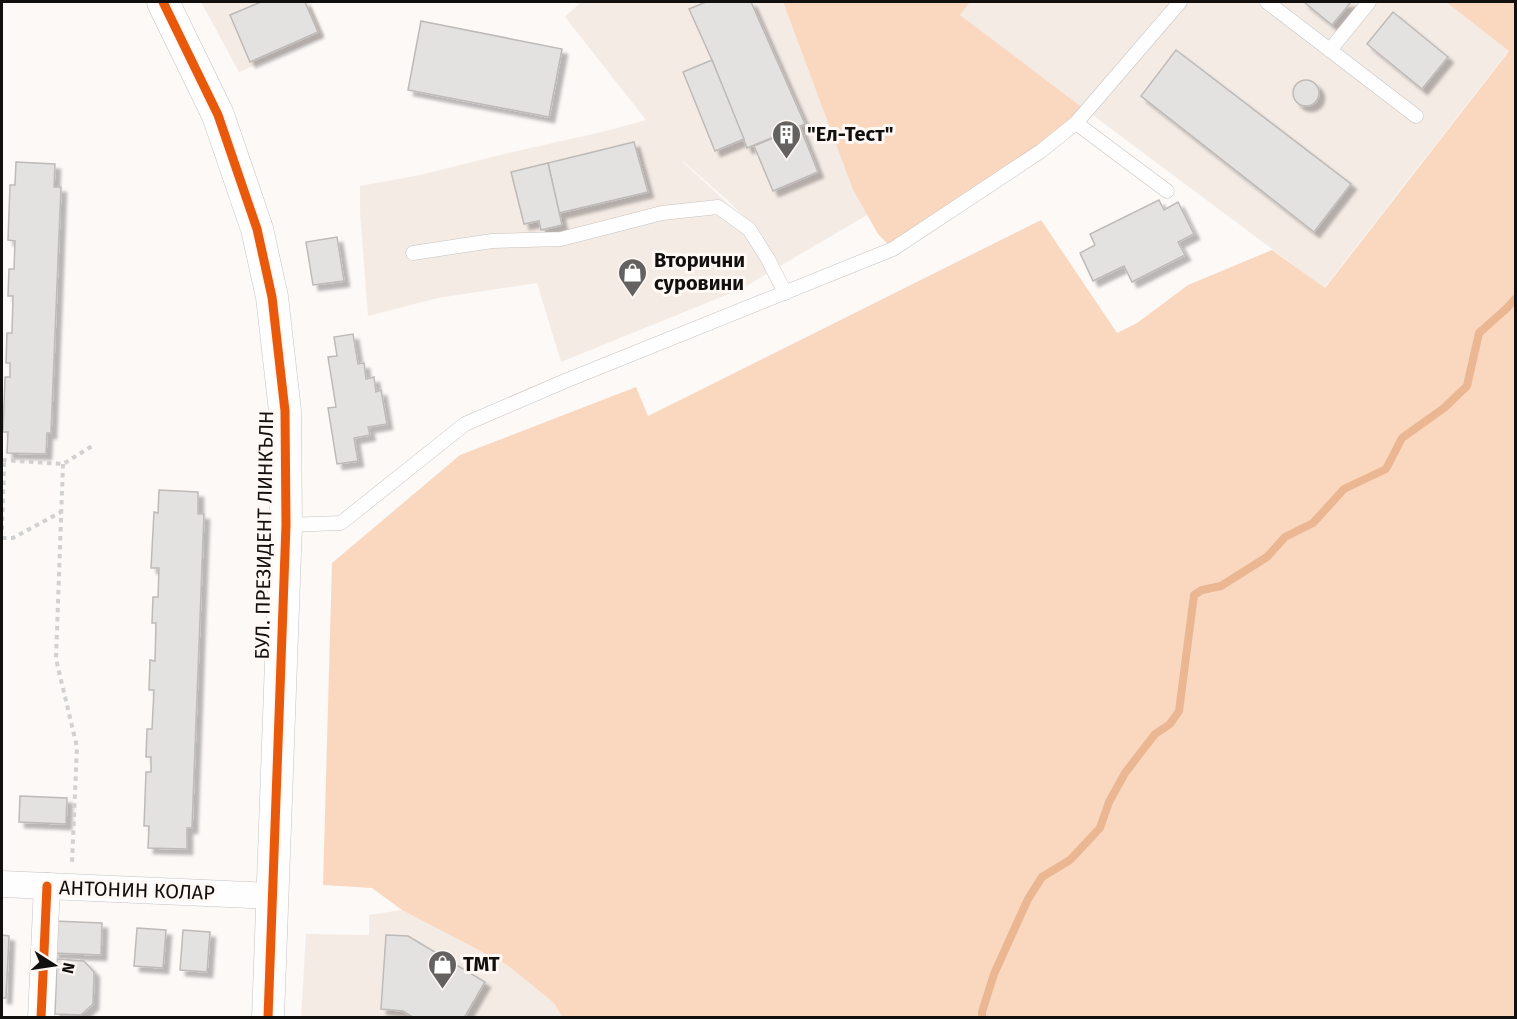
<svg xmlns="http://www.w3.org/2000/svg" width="1517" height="1019" viewBox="0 0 1517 1019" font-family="'Fira Sans',sans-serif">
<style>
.built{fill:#f4ebe5;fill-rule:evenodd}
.green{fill:#fad8c0}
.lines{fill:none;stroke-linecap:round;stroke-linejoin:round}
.stream{stroke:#eab792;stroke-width:8}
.building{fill:#e4e2e0;stroke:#bdbab8;stroke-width:1.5;filter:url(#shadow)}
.service-casing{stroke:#c6c3c1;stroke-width:15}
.minor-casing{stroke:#c6c3c1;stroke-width:27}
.tertiary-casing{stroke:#c6c3c1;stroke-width:33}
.path{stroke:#d2d1d1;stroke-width:4;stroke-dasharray:4.5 4.5;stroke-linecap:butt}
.service{stroke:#fffefe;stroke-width:14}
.minor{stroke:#fffefe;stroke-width:26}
.tertiary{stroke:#fffefe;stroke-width:32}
.cycleway-casing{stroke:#fff8f4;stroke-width:13}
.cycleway{stroke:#e8590c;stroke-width:9}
.labels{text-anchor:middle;stroke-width:6;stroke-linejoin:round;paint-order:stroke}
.poi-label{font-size:20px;font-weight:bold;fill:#12100e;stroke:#fff8f4;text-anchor:start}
.street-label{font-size:20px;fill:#12100e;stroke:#fff8f4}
</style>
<defs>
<filter id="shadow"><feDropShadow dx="5.5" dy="5.5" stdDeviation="1.5" flood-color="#0004"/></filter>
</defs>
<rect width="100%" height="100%" fill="#fcf9f7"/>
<g class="built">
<polygon points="201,2 310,2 325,36 239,72"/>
<path d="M581,2H783L853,190L867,215L741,289L561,362L537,283L438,298L368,316L360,212V186L420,175L504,154L606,131L646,120L565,17ZM683,161L726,199L768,241L683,162Z"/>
<polygon points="970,2 1446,2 1509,50 1324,288 959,15"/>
<polygon points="402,910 507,965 554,1003 562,1017 301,1018 306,934 369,935 369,915"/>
</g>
<g class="green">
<polygon points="783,2 970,2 960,15 1087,111 893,249 878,234 853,190"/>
<polygon points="1446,2 1515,2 1515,1017 562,1017 554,1003 507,965 402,910 372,888 323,885 332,563 460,455 636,387 648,416 1041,220 1117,333 1137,323 1188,285 1272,250 1325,288 1509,51"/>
</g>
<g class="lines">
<polyline class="stream" points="982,1018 982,1012 994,974 1028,899 1042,877 1070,860 1100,828 1109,802 1125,773 1155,734 1170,724 1179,711 1194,595 1202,590 1221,586 1267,557 1285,537 1313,523 1344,489 1386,469 1402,438 1444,408 1467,386 1479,333 1507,308 1516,298"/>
</g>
<g class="building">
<polygon points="261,2 305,2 318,32 250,62 230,15"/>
<polygon points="706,2 751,2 805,124 747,148 712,60 689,9"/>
<polygon points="1304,2 1351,2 1332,25"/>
<polygon points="1393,12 1448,57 1422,89 1367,44"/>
<polygon points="421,21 562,49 549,117 408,90"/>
<polygon points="1176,50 1351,184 1314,232 1141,96"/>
<polygon points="712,60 744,139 715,151 683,72"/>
<circle cx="1306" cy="93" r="13"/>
<polygon points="800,127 818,172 773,191 754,146"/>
<polygon points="634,142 648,192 559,213 548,163"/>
<polygon points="16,162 55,164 54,187 61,187 51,433 47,433 46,454 7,453 8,432 3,432 5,377 10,377 10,363 6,363 7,333 12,333 13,296 8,296 9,269 14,269 15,241 8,240 10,185 15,185"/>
<polygon points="548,163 562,225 541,230 539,221 524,224 511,172"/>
<polygon points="1159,200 1164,210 1178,202 1194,234 1178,242 1185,255 1132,282 1124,266 1093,281 1080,253 1095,245 1090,234"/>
<polygon points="337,237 344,281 313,285 306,242"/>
<polygon points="353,334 358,364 364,363 366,379 374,377 376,392 381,390 387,424 368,427 370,435 354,438 358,461 337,464 328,408 336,407 328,357 337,356 334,337"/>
<polygon points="159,490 198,492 198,514 204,514 192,828 187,828 187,849 148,848 149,826 144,826 146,772 151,772 151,757 146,757 147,729 152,729 154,690 149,690 150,660 155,661 156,623 152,623 153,597 158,597 159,568 151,568 154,512 158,513"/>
<polygon points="20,796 67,798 66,824 19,822"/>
<polygon points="54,921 102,923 101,955 53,953"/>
<polygon points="137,928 166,930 163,968 134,966"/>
<polygon points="183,930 210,932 207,972 180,970"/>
<polygon points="2,935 9,936 6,998 2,998"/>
<polygon points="386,935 408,936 485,982 464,1018 414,1018 403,1011 381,1009"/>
<polygon points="57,959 84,961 94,972 93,1004 81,1015 55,1014"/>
</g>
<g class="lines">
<defs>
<g id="service">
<polyline points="1267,2 1416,116"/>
<polyline points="1330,50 1369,2"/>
<polyline points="1076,123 1167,191"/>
<polyline points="413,253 492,241 561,239 662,213 718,207 749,229 768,259 785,293"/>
<polyline points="286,525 341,523 465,424 565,381 893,249 1041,151 1076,123 1180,2"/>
</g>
<g id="minor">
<polyline points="2,884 272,896"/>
<polyline points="41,1018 47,886"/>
</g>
<polyline id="tertiary" points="163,2 218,115 257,229 272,297 285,411 286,525 268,1018"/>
</defs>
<use href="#service" class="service-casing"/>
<use href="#minor" class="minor-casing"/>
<use href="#tertiary" class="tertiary-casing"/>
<g class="path">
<polyline points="2,460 63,464 94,445"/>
<polyline points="63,464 56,659 77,747 72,863"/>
<polyline points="2,530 4,461"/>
<polyline points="2,538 13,538 61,512"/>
</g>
<use href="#service" class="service"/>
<use href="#minor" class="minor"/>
<use href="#tertiary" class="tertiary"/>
<defs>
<g id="cycleway">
<polyline points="163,2 218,115 257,229 272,297 285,411 286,525 268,1018"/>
<polyline points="41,1018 47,886"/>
</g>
</defs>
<use href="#cycleway" class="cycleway-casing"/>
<use href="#cycleway" class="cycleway"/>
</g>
<defs>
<symbol id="building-pin" viewBox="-11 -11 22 30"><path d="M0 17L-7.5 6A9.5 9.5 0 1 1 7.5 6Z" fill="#646260" stroke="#fff8f4"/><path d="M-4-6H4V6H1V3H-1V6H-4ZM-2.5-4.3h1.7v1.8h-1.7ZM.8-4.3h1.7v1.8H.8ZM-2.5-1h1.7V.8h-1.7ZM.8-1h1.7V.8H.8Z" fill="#fff"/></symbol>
<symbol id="shop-pin" viewBox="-11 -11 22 30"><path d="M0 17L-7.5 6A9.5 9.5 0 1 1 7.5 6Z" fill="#646260" stroke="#fff8f4"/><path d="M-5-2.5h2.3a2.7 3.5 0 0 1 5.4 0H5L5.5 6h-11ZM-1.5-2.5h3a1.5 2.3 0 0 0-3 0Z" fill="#fff"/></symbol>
</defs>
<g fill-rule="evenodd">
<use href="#building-pin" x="770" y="118" width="33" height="45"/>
<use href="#shop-pin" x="616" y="256" width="33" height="45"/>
<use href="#shop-pin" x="426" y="948" width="33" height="45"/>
</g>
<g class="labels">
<g class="poi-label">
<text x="807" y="141">"Ел-Тест"</text>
<text x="654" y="267">Вторични<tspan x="654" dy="23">суровини</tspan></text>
<text x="463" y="971">TMT</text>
</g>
<g class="street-label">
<text transform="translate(264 535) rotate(-89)" y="7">БУЛ. ПРЕЗИДЕНТ ЛИНКЪЛН</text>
<text transform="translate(137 890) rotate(2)" y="7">АНТОНИН КОЛАР</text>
</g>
</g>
<rect width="1517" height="1019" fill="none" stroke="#12100e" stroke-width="6"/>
<g transform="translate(54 965) rotate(102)" stroke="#fff8f4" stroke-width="4.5" paint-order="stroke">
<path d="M0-4.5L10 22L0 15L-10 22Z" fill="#12100e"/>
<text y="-9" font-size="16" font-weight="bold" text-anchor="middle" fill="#12100e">N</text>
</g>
</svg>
